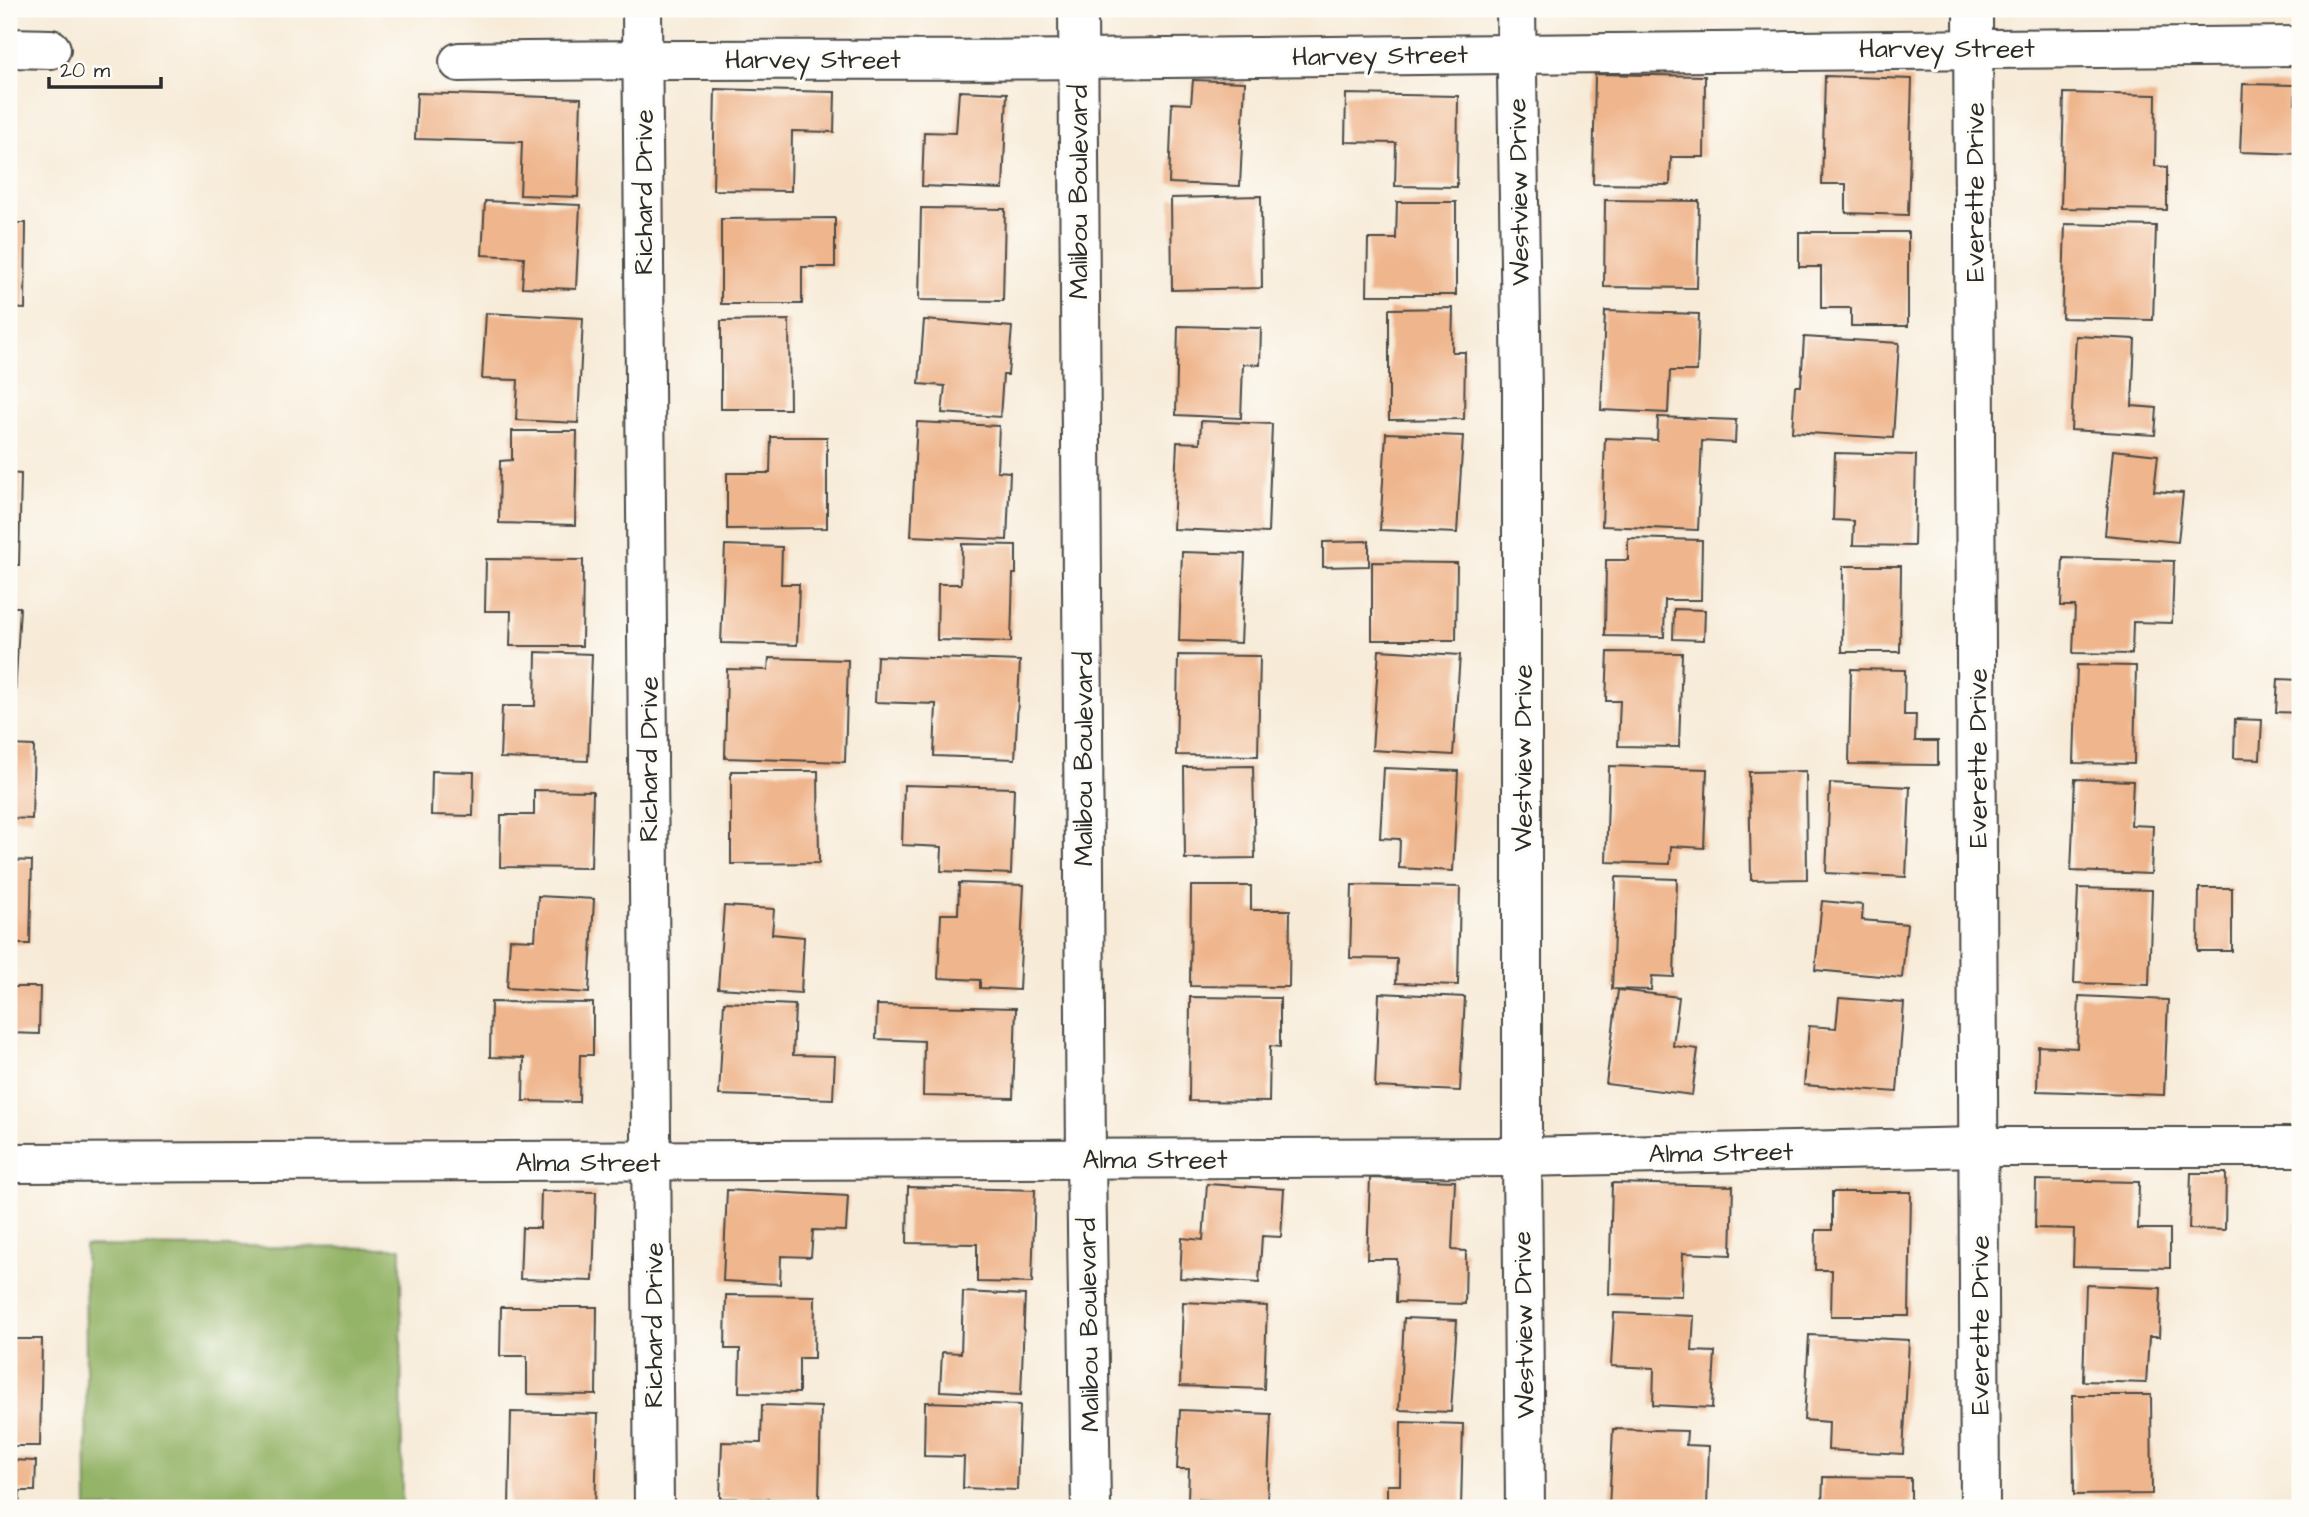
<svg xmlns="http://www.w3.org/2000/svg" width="2309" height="1517" viewBox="0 0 2309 1517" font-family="'Architects Daughter',sans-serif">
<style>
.forest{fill:#94b467;stroke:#607049;stroke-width:2}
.building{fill:#efb58c}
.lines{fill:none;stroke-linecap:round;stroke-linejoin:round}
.minor-casing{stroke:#4a4845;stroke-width:42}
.tertiary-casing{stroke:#4a4845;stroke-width:42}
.minor{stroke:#fff;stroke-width:38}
.tertiary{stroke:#fff;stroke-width:38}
.labels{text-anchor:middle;stroke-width:7;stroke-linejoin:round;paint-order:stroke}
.street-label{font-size:26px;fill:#2b2b2b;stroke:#fdfcf7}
</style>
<rect width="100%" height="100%" fill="#fdfcf7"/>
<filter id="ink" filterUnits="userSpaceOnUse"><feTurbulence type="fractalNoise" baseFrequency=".0143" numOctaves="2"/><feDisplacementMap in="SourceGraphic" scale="14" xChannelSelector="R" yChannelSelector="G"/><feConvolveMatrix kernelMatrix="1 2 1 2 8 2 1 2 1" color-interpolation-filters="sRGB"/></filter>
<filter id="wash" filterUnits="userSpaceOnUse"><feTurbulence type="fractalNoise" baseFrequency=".00686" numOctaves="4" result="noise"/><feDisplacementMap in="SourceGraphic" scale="28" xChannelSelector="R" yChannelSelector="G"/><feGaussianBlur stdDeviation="1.57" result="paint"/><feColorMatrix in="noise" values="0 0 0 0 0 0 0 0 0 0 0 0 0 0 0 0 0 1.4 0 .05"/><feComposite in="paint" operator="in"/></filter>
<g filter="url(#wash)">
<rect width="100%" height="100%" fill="#f7ebd8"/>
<polygon class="forest" points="85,1246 401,1248 402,1508 87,1508"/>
<g id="blocks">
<g class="building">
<polygon points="1595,74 1705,76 1704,157 1671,157 1670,185 1593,184"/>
<polygon points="1825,76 1912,79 1908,215 1846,213 1846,184 1822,184"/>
<polygon points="1193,80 1245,82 1240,186 1169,183 1172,103 1191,104"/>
<polygon points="2243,84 2296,85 2295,104 2300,104 2300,154 2240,152"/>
<polygon points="715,89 835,92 834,132 792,131 791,191 713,190"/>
<polygon points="959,91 1007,93 1003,189 922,186 924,132 956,133"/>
<polygon points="417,93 581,98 578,197 520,195 522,142 415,139"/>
<polygon points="2064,93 2156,95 2155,166 2167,167 2167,210 2061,208"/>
<polygon points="1346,94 1458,96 1457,187 1395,186 1396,143 1345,142"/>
<polygon points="1261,196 1262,288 1172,290 1171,198"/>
<polygon points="1605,200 1699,201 1697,288 1604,287"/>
<polygon points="485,201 580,205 576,289 522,287 524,257 482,255"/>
<polygon points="1397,202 1456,202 1456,295 1367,295 1368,239 1396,239"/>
<polygon points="921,208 1005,209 1003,301 919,300"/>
<polygon points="835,218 835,267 802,267 802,304 721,304 721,219"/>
<polygon points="9,223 26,223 25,309 9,308"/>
<polygon points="2065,224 2156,226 2153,320 2062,318"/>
<polygon points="1799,232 1908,232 1908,326 1851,326 1851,308 1821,308 1821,267 1799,267"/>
<polygon points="1453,308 1452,352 1465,352 1464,419 1389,420 1389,309"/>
<polygon points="1605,311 1699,314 1697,371 1670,371 1668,413 1601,410"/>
<polygon points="486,313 583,318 578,423 516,420 518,380 482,379"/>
<polygon points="789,320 790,409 721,409 721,321"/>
<polygon points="924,320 1012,327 1008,375 1003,375 1000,417 942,413 945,386 919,384"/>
<polygon points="1178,326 1261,328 1260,365 1243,364 1241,418 1176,415"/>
<polygon points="2076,336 2135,339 2132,406 2157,408 2155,435 2071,430"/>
<polygon points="1804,337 1899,343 1893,438 1792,432 1795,386 1801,386"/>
<polygon points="1658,417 1736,420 1735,443 1702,441 1698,530 1602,526 1605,438 1657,440"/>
<polygon points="1201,421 1272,424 1268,533 1173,529 1177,442 1200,443"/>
<polygon points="917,422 999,426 997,471 1010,472 1007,540 911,536"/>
<polygon points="512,431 577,431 575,525 499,523 500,461 512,460"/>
<polygon points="1386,433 1463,436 1457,533 1380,530"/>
<polygon points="771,437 827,437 827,528 727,529 727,473 770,473"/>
<polygon points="2113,450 2158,455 2154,491 2183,493 2178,542 2105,535"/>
<polygon points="1835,453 1916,455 1914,546 1853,545 1854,521 1833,520"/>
<polygon points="9,473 21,474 19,565 9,565"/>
<polygon points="1628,538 1702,540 1701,600 1665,600 1664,637 1605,636 1606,560 1628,560"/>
<polygon points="1369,541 1369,566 1323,567 1323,542"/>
<polygon points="962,544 1016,545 1016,574 1013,574 1011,642 937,640 938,584 961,584"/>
<polygon points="725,545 782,547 781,584 799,584 797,645 721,643"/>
<polygon points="1182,552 1245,554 1241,643 1179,641"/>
<polygon points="2063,558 2174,561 2172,623 2133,622 2132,654 2073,653 2075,606 2061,606"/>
<polygon points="486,559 583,560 582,646 510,646 511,611 485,611"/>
<polygon points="1372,562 1457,563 1456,640 1372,640"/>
<polygon points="1843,566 1901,566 1900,652 1842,652"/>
<polygon points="9,607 20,607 15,696 9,696"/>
<polygon points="1674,609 1705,610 1704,640 1673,639"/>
<polygon points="1379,650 1460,655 1453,755 1372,750"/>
<polygon points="536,652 592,654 588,761 500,758 502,706 535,706"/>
<polygon points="1608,652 1682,653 1679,747 1618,746 1620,701 1606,701"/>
<polygon points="1178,655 1260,656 1258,756 1176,755"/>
<polygon points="877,656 1020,661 1015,759 934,756 936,704 875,702"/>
<polygon points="769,658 848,660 845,762 725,758 727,669 768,670"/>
<polygon points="2077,665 2136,666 2134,764 2074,763"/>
<polygon points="1851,669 1905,670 1904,715 1916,715 1915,741 1938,741 1938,765 1849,764"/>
<polygon points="2278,679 2300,680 2300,713 2276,712"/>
<polygon points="2235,719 2262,720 2260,759 2234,758"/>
<polygon points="9,745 34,746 32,819 9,818"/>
<polygon points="1253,766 1255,858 1185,859 1184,767"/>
<polygon points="1609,766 1707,769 1704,848 1671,846 1670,864 1606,862"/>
<polygon points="1384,768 1458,771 1453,871 1399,868 1400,839 1380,838"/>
<polygon points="432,771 474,772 473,816 431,815"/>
<polygon points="731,771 818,771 819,863 731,864"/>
<polygon points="1806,771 1807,879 1751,880 1749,772"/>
<polygon points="2075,779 2133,781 2131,825 2153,826 2151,874 2071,871"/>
<polygon points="1830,783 1910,787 1906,877 1826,873"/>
<polygon points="904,785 1014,788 1011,874 941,871 942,847 902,845"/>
<polygon points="534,790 593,791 591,868 500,867 501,815 534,815"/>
<polygon points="9,860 32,861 30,944 9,944"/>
<polygon points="1616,877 1677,879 1674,977 1652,976 1651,990 1612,989"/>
<polygon points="959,883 1024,885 1019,990 980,988 980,980 938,978 941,914 958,914"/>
<polygon points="1352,885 1460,887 1458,985 1396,983 1397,959 1350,958"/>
<polygon points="1191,886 1251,886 1251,910 1290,910 1289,987 1190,986"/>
<polygon points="2078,888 2152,890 2149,985 2074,983"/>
<polygon points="2199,888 2232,888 2232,951 2198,951"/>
<polygon points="538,896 594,899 589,993 507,988 510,939 535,940"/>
<polygon points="1822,901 1863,905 1862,920 1907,924 1902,978 1815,970"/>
<polygon points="724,906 774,909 772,934 804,937 801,993 718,988"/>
<polygon points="9,987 40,987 39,1034 9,1033"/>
<polygon points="1618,990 1679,997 1673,1046 1698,1049 1692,1095 1606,1084"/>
<polygon points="1379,993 1465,997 1460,1091 1375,1087"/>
<polygon points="2079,996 2168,1000 2164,1095 2037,1091 2038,1046 2077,1048"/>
<polygon points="1190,997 1280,998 1280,1047 1270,1046 1269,1102 1189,1101"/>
<polygon points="1839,998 1904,1003 1897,1092 1804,1085 1809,1026 1836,1028"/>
<polygon points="491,1002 593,1003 593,1055 580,1055 579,1102 523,1101 524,1058 490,1057"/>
<polygon points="724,1002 795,1005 793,1055 835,1056 833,1099 719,1095"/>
<polygon points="877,1005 1016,1008 1013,1098 923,1096 924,1041 876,1039"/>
<polygon points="2191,1173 2226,1173 2225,1230 2189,1229"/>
<polygon points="1370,1178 1455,1181 1452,1250 1466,1251 1465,1304 1396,1302 1397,1259 1367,1259"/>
<polygon points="2036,1180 2139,1182 2138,1229 2170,1229 2170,1268 2073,1266 2074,1229 2035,1228"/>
<polygon points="1612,1183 1733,1186 1731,1255 1683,1253 1682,1296 1609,1294"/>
<polygon points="1207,1184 1284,1189 1281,1237 1262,1236 1259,1283 1180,1278 1182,1238 1203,1240"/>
<polygon points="908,1187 1035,1190 1032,1283 977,1282 977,1244 907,1243"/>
<polygon points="727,1190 848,1196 846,1231 813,1230 811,1257 781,1256 780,1284 723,1281"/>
<polygon points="541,1191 596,1192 593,1281 520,1279 522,1228 540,1228"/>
<polygon points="1832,1192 1911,1192 1909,1316 1831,1316 1832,1270 1815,1270 1816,1230 1832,1230"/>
<polygon points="2296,1220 2300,1221 2300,1271 2295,1271"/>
<polygon points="2086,1285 2161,1288 2159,1337 2149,1337 2146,1383 2083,1381"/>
<polygon points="963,1292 1025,1295 1021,1395 940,1391 942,1352 961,1353"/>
<polygon points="726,1295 815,1296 814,1358 799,1358 799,1393 739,1392 740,1349 725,1349"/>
<polygon points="1183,1302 1267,1306 1264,1389 1180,1386"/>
<polygon points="501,1307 597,1307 596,1395 527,1394 527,1356 500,1356"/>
<polygon points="1614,1313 1694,1316 1692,1351 1715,1352 1712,1408 1653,1405 1654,1368 1611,1366"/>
<polygon points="1404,1318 1457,1320 1451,1412 1399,1410"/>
<polygon points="1809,1335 1909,1340 1903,1454 1828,1450 1829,1422 1804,1420"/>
<polygon points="9,1339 42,1339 40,1446 9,1446"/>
<polygon points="2073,1395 2151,1395 2152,1494 2074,1495"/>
<polygon points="925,1402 1020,1405 1017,1490 963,1488 964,1457 924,1456"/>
<polygon points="762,1405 821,1407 819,1500 720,1498 722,1442 761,1443"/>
<polygon points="1180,1410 1271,1414 1267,1502 1188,1499 1189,1469 1177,1469"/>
<polygon points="511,1412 598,1414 595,1508 509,1506"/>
<polygon points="1401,1422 1463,1424 1461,1508 1387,1508 1387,1485 1400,1485"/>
<polygon points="1613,1429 1687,1431 1686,1445 1709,1446 1707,1508 1609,1508"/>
<polygon points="9,1460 36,1461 35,1491 20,1491 19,1508 9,1508"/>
<polygon points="1823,1477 1911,1478 1911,1508 1822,1508"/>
</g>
</g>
</g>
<g filter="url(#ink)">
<use href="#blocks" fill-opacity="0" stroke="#4a4845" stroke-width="2"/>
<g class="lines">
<defs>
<g id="minor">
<polyline points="642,9 654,1508"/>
<polyline points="1078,9 1086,1159 1091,1508"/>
<polyline points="1516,9 1522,393 1522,1157 1525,1508"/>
<polyline points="1973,9 1980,1508"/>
<polyline points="9,48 51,49"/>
<path d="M459,62C666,58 873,61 1079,59C1486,55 1893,48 2300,46"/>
</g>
<polyline id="tertiary" points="9,1163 1522,1157 1979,1147 2300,1147"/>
</defs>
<use href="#minor" class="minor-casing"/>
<use href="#tertiary" class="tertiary-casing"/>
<use href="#minor" class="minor"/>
<use href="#tertiary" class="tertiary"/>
</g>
</g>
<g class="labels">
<g class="street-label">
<text x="1947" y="57">Harvey Street</text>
<text transform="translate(1380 55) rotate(-1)" y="9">Harvey Street</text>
<text x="813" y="68">Harvey Street</text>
<text transform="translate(643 192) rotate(-90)" y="9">Richard Drive</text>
<text transform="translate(1078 192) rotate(-90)" y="9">Malibou Boulevard</text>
<text transform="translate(1518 192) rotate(-91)" y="9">Westview Drive</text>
<text transform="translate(1974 192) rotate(-90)" y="9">Everette Drive</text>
<text transform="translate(1522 758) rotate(-90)" y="9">Westview Drive</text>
<text transform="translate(1977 758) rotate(-90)" y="9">Everette Drive</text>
<text transform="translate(648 759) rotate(-90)" y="9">Richard Drive</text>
<text transform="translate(1083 759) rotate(-90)" y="9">Malibou Boulevard</text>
<text transform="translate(1721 1152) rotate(-1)" y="9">Alma Street</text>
<text x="1155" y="1168">Alma Street</text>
<text x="588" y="1171">Alma Street</text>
<text transform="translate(653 1325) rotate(-90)" y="9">Richard Drive</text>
<text transform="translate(1088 1325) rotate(-91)" y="9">Malibou Boulevard</text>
<text transform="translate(1523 1325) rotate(-91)" y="9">Westview Drive</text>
<text transform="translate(1979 1325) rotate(-90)" y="9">Everette Drive</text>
</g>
</g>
<rect width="2309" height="1517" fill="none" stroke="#fdfcf7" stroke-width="35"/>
<path d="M49 77v10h112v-10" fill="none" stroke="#2b2b2b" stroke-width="3.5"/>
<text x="60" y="77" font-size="21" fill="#2b2b2b" stroke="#fdfcf7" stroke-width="5" paint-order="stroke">20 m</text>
</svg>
